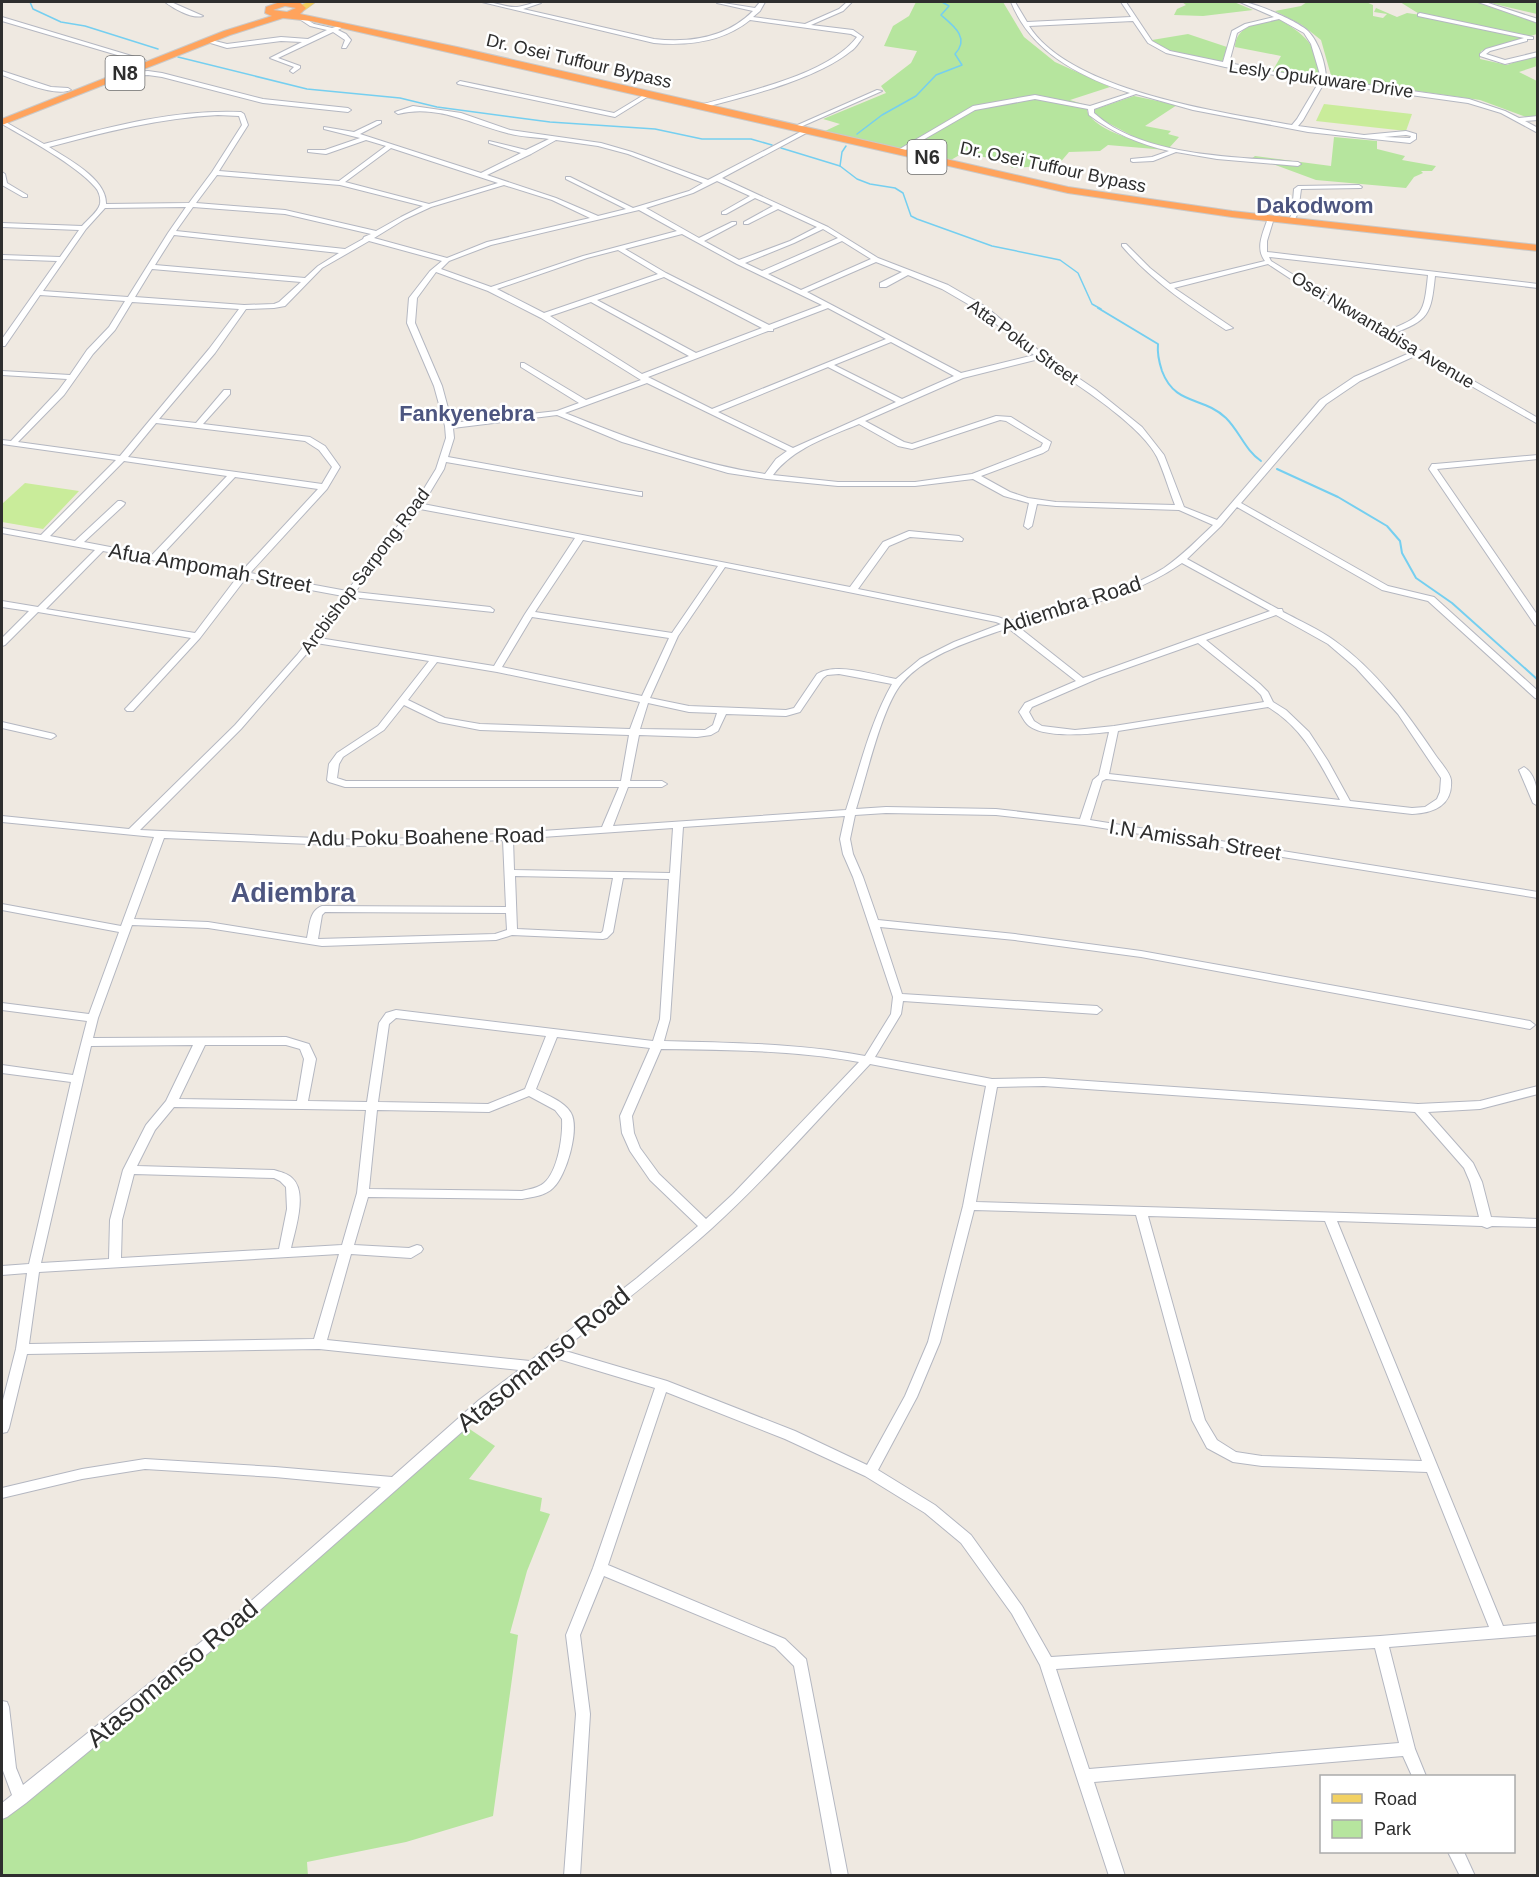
<svg xmlns="http://www.w3.org/2000/svg" width="1539" height="1877" viewBox="0 0 1539 1877" font-family="Helvetica,sans-serif">
<style>
.green{fill:#b6e59e}
.pitch{fill:#c9ec9a}
.lines{fill:none;stroke-linecap:round;stroke-linejoin:round}
.stream-far1{stroke:#75cff0;stroke-width:1.5}
.stream{stroke:#75cff0;stroke-width:2}
.minor-casing{stroke:#b4b7c1;stroke-width:2}
.major-casing{stroke:#c9c9c9;stroke-width:1}
.highway-casing{stroke:#c9c9c9;stroke-width:2}
.minor{fill:#fff;fill-rule:evenodd}
.major{fill:#f2d163;fill-rule:evenodd}
.highway{fill:#ffa35c;fill-rule:evenodd}
.labels{text-anchor:middle;stroke-width:5;stroke-linejoin:round;paint-order:stroke}
.far-street-label{font-size:18px;fill:#2e2e2e;stroke:#fff}
.shield{fill:#fff;stroke:#6d6d6d;stroke-width:1.5}
.shield-label{font-size:20px;font-weight:bold;fill:#2e2e2e}
.street-label{font-size:21px;fill:#2e2e2e;stroke:#fff}
.far-district-label{font-size:22px;font-weight:bold;fill:#4d5680;stroke:#fff}
.near-street-label{font-size:26px;fill:#2e2e2e;stroke:#fff}
.district-label{font-size:27px;font-weight:bold;fill:#4d5680;stroke:#fff}
</style>
<rect width="100%" height="100%" fill="#efe9e1"/>
<g class="green">
<path d="M916,2H1003L1024,37L1055,62L1110,87L1070,100L1089,106L1087,111C1096,133 1145,142 1166,150L1108,145L1100,151L1069,152L1058,165L1012,168L1010,166L1014,161L961,154L951,160L825,131L840,124L823,119L886,93L881,86L911,63L917,51L884,46L893,26L909,16Z"/>
<polygon points="1182,2 1234,2 1253,10 1203,16 1174,15 1177,9 1186,5"/>
<polygon points="1307,2 1366,2 1373,5 1373,16 1383,18 1387,14 1374,12 1376,8 1397,17 1407,13 1421,15 1400,2 1477,2 1537,23 1537,34 1481,51 1480,59 1507,65 1537,54 1537,66 1519,72 1537,81 1537,116 1526,117 1480,100 1332,79 1321,40 1302,25 1275,11 1301,6"/>
<polygon points="1486,2 1537,2 1537,14"/>
<path d="M1278,19C1304,33 1319,46 1320,78L1272,72L1281,56L1235,47C1236,25 1260,23 1278,19Z"/>
<polygon points="1188,34 1227,47 1222,63 1160,48 1152,40"/>
<polygon points="1134,96 1177,105 1145,126 1171,131 1168,134 1179,137 1169,148 1144,142 1093,115 1093,110"/>
<polygon points="1334,137 1377,141 1377,149 1405,156 1402,160 1436,166 1432,171 1421,171 1423,173 1414,177 1406,188 1316,180 1267,162 1251,159 1255,156 1331,166"/>
<path d="M465,1426L495,1446L469,1479L542,1498L540,1511L550,1514L527,1571L510,1633L518,1635L493,1816L406,1842L307,1862L308,1876L2,1875V1817C165,1699 313,1559 465,1426Z"/>
</g>
<g class="pitch">
<polygon points="1324,104 1412,114 1406,131 1316,121"/>
<polygon points="25,483 79,491 43,529 2,522 2,504"/>
</g>
<g class="lines">
<g class="stream-far1">
<polyline points="30,2 33,9 61,22 85,26 158,49"/>
<polyline points="178,57 307,89 400,98 437,107 550,122 655,129 702,139 751,139 772,145"/>
<path d="M857,134L882,115L916,96L936,75L962,65L955,54C970,38 954,26 941,15L949,6L942,2"/>
<polyline points="781,148 840,166 857,179 870,184 895,188 903,193 911,216 917,219 992,246 1060,260 1078,273 1092,304 1101,309"/>
<polyline points="840,166 842,152 846,146"/>
</g>
<g class="stream">
<path d="M1098,308L1158,344C1157,354 1159,362 1162,371C1175,406 1203,396 1226,418C1240,432 1245,450 1261,461"/>
<polyline points="1277,469 1338,497 1387,526 1400,541 1402,553 1416,578 1452,603 1538,680"/>
</g>
<defs>
<g id="minor">
<path d="M165,2H171L203,16C192,19 174,9 165,2Z"/>
<path d="M482,2C494,1 506,8 517,7C525,6 533,2 541,2V3L523,9L654,39C690,43 726,38 753,11L717,3V2L755,8L760,2H765L760,11L753,17L805,24L839,9L847,2H852L843,11L811,25L853,30L863,37C859,42 856,48 851,51C815,80 747,96 702,108L699,106L700,105C745,92 828,75 857,37L851,34L750,20C723,42 688,46 654,43Z"/>
<path d="M1011,2H1015L1027,22L1131,17L1121,2H1126L1152,41L1170,51L1223,62L1232,31L1245,24L1274,17L1240,2C1253,1 1299,22 1308,31C1319,42 1326,65 1326,79L1469,99L1505,111L1519,118L1538,116V120L1525,121L1538,128V133L1501,113L1468,103L1324,83L1303,120L1298,126L1364,135L1406,131L1416,134V139L1410,143L1308,132L1193,110L1136,94L1094,109V113C1100,118 1106,123 1113,127C1165,157 1239,157 1298,162L1301,164L1298,166L1217,159L1176,152L1153,161L1133,162L1131,161V159L1152,157L1169,151C1139,144 1113,133 1089,115L1088,109L1035,99L975,110L902,152H898V150L973,106L1035,95L1090,106L1130,93C1080,77 1031,52 1011,2ZM1279,19L1304,33L1311,44L1321,78L1269,71L1229,63L1237,33L1249,26ZM1133,21L1148,43L1166,53L1225,67L1319,82L1297,119L1292,125C1220,112 1070,91 1029,26ZM1406,135L1411,136L1410,138L1384,137Z"/>
<polygon points="1478,2 1485,2 1538,19 1538,23"/>
<polygon points="1420,13 1533,37 1533,39 1527,39 1527,41 1490,51 1486,54 1505,60 1538,52 1538,56 1505,64 1480,56 1480,54 1486,49 1524,38 1418,16 1418,14"/>
<polygon points="301,16 314,24 332,28 345,24 345,26 338,30 346,34 351,40 346,48 342,48 345,40 333,32 278,58 300,66 300,68 293,73 290,71 294,67 270,58 302,42 281,41 227,48 204,41 207,39 227,44 281,37 308,39 327,30 310,26 298,18"/>
<polygon points="2,17 145,60 146,61 141,62 2,21"/>
<path d="M2,71L51,87L68,88L71,90C54,97 19,81 2,75Z"/>
<polygon points="148,71 162,73 263,99 348,108 351,110 348,112 263,103 162,77 148,75 120,77 117,75 120,73"/>
<polygon points="460,81 614,113 647,93 652,94 615,117 458,84 457,83"/>
<polygon points="877,90 882,91 798,128 793,127"/>
<path d="M413,106L461,113L510,130L601,143L632,152L708,180L806,129H810V131L722,178L828,227L878,258L948,285L986,307L1043,354L1096,390L1142,427L1164,455L1184,507L1217,520L1320,400L1354,377L1412,352L1335,308L1268,264L1174,288L1233,328L1226,330C1188,305 1152,281 1122,246V244H1126L1150,268L1170,284L1265,261C1255,248 1263,233 1268,218L1271,216L1274,218L1267,241V252L1538,284V288L1435,276C1431,315 1429,320 1392,334L1538,418V424L1417,355L1360,381L1326,404L1241,503L1388,586L1434,597L1538,691V699L1535,698L1428,601L1382,590L1237,507L1221,526L1187,559L1278,609H1282L1283,612C1300,621 1319,629 1335,641C1376,670 1406,712 1434,753C1439,761 1450,772 1451,780C1453,806 1433,813 1412,814L1106,779L1102,781L1090,820L1538,892V898L1084,825L996,815L886,813L855,815L850,839L853,854L863,877L878,920L1015,934L1141,951L1530,1021L1535,1025L1530,1029L1141,957L1015,940L880,927L902,994L1097,1006L1102,1010L1097,1014L903,1001L901,1014L875,1057L992,1079L1044,1078L1418,1104L1480,1101L1538,1086V1094L1480,1109L1428,1112L1473,1163L1482,1182L1491,1217L1538,1219V1227L1492,1226L1487,1228L1482,1226L1337,1221L1503,1626L1538,1623V1635L1389,1647L1415,1749L1426,1776H1412L1403,1756L1094,1782L1125,1876H1109L1040,1665L1012,1614L961,1543L925,1513L865,1476L785,1439L666,1392L608,1565L785,1639L806,1659L848,1876H832L794,1666L775,1647L604,1576L580,1635L590,1714L580,1876H564L576,1714L566,1635L593,1568L655,1388L552,1357L489,1408L252,1617L26,1803L7,1817L2,1819V1803L12,1795L2,1768V1701L7,1702L9,1707L16,1768L23,1785L242,1609L381,1487L275,1477L145,1469L82,1479L2,1498V1488L82,1469L145,1459L275,1467L392,1477L479,1400L519,1370L319,1349L27,1354L9,1428L7,1432L2,1433V1404L16,1349L27,1273L2,1275V1266L29,1264L71,1082L2,1073V1065L73,1075L87,1021L2,1010V1003L89,1014L119,932L2,910V904L121,926L154,837L2,822V816L129,829L235,725L297,655L343,596L246,578L200,638L133,711H127L125,709L127,707L191,638L38,612L5,645L2,646V638L29,611L2,607V601L38,607L95,550L2,533V528L41,535L116,460L2,444V440L11,441L58,391L67,379L2,375V371L70,375L87,350L109,327L125,301L40,295L5,346H2V339L57,261L2,259V255L60,257L79,230L2,227V223L82,226C87,220 98,212 100,204C101,198 99,191 95,187C76,165 28,139 2,124V120L44,144C109,127 174,109 241,112L244,114L248,125L219,171L339,181L386,146L366,140L326,154L308,152V150H325L360,138L324,129V127L354,132L377,121H381V123L360,134L481,173L521,153L489,143V141L526,150L549,139C535,137 520,137 507,133C471,124 437,104 398,114L395,112ZM218,115L239,116L242,125L212,172L189,203L106,204C107,179 68,159 49,147C105,132 160,118 218,115ZM556,140L598,146L628,154L703,183L689,191L633,208L570,177H566V179L626,209L598,216L556,198L487,175L531,154ZM391,148L498,183L429,204L345,182ZM217,175L340,185L423,206L401,217L376,231L285,210L196,203ZM717,181L750,196L722,212V214H726L755,198L773,206L744,222V224H748L778,209L817,227L790,241L739,260L704,241L736,224V222H732L699,238L646,208L693,193ZM504,185L552,200L590,218L487,242L447,258L374,238L405,219L431,207ZM186,207L168,233L128,297L43,291L86,229L105,208ZM193,207L285,214L371,234L364,237L363,239L345,249L176,231ZM639,210L677,231L583,256L491,287L441,269L449,261L491,245ZM823,229L838,238L762,271L745,263L794,243ZM682,234L737,264L822,305L769,325L666,273L625,249ZM174,235L339,253L318,266L305,278L155,265ZM369,241L442,261L430,271L409,298L407,323L434,386L445,426L446,438L436,469L414,505L347,591L250,573L327,489L340,467L325,446L310,437L203,424L230,394V390H224L196,423L159,419L215,353L246,309L274,308L285,306L322,268ZM842,241L871,259L801,290L768,274ZM618,250L658,274L544,313L497,289L587,258ZM1269,257L1428,275C1424,314 1423,317 1386,331L1341,304L1271,261ZM876,262L902,272L880,283V287H886L908,275L942,289L980,311L1034,355L961,373L807,292ZM152,269L301,282L279,302L274,304L244,305L135,297ZM436,272L488,291L541,318L641,380L586,400L524,363H521V367L579,403L557,411L452,423L442,386L415,323L417,298ZM664,277L762,328L696,353L597,300ZM132,302L239,309L209,349L120,456L18,442L64,395L93,354L115,330ZM591,302L689,356L642,374L550,316ZM828,308L886,339L712,409L648,377L768,331H773V329ZM891,342L954,376L902,399L834,365ZM1039,359C1071,381 1140,423 1157,457C1164,472 1169,490 1175,505L1056,502L1028,498L1010,492L981,476L1043,453L1048,450L1051,442L1011,417L996,416L912,444L904,442L865,421L963,378ZM828,367L896,402L793,448L718,412ZM647,383L787,451L776,459L765,474C696,464 630,439 565,413ZM557,415L622,442L728,473L767,479L838,486H915L973,479L1004,496L1029,503L1024,526L1028,529L1032,526L1037,504L1056,506L1179,510L1213,525C1197,540 1182,556 1164,568C1121,595 1058,607 1009,621L998,617L858,589L889,546L910,537L962,541L963,539L959,536L909,531L883,542L850,587L423,504L444,469L446,462L642,496V492H639L448,457L454,438L453,428ZM1000,420L1006,421L1043,443L1041,447L972,474L915,482H838L773,475C793,448 828,437 859,424L898,446L912,449ZM156,423L305,441L319,450L332,467L322,484L128,457ZM124,461L227,476L152,555L84,542L124,505L125,503L121,501H118L75,541L50,536ZM235,477L318,489L241,572L160,557ZM420,509L575,538L525,614L494,666L319,638L351,597L493,612L494,610L490,607L355,592ZM583,540L718,566L672,633L535,612ZM103,551L238,576L195,633L46,609ZM1182,563L1270,611L1083,678L1016,625C1072,609 1134,597 1182,563ZM725,567L996,622L1001,624L954,642L920,659L896,679C874,675 837,662 817,674L794,708L786,710L689,706L650,698L678,636ZM1276,615L1328,644L1356,668L1398,714L1441,778L1440,792L1437,799L1425,807L1412,808L1350,801L1328,761L1309,732L1286,710L1273,702L1268,692L1260,684L1206,640ZM532,617L669,638L642,696L502,667ZM1008,628L1076,681L1025,703L1019,712C1022,716 1024,721 1027,724C1041,739 1090,734 1109,732L1099,775L1093,780L1080,819L996,809L886,807L856,809C866,778 882,706 902,683C928,653 972,641 1008,628ZM316,643L429,661L378,726L337,753L329,764L327,780L329,782L345,787H619L602,827L468,836L360,840L140,830L241,729ZM1198,643L1254,688L1261,695L1264,702L1114,726L1075,730L1042,726L1034,721L1029,712L1032,707L1099,678ZM437,662L497,672L640,702L630,729L480,724L445,718L408,700ZM839,674L892,684C870,723 860,767 846,810L613,826L628,787H662L667,784L662,781H630L639,735L697,737L711,735L718,731L726,714L786,716L800,712L823,678L827,675ZM648,703L689,712L717,713L713,725L705,730L640,729ZM404,705L439,722L480,730L629,735L621,781H346L337,778L339,764L343,757L384,730ZM1268,707C1304,728 1320,764 1340,800L1109,774L1118,731ZM845,816L840,839L843,854L853,877L893,997L891,1014L865,1056C799,1043 731,1043 664,1041L670,1019L683,827ZM673,828L670,873L514,870L513,839ZM164,838L360,846L503,840L506,907L322,906C309,911 310,925 307,938L208,922L134,919ZM515,876L613,878L603,931L601,933L517,929ZM623,878L669,879L660,1019L653,1041L396,1010L386,1013L379,1023L367,1102L308,1101L316,1059L309,1044L286,1037L93,1038L98,1018L132,925L208,928L322,946L496,940L512,935L603,939L607,938L613,932ZM325,912L506,913L507,930L495,934L318,939L322,915ZM396,1018L546,1036L525,1089L488,1104L378,1102L389,1024ZM557,1037L650,1048L620,1116L622,1133L630,1151L650,1180L698,1226L637,1278L530,1361L327,1340L351,1254L411,1258L421,1252L423,1249L421,1246L417,1245L409,1248L354,1245L368,1197L522,1199C532,1197 545,1196 553,1188C566,1177 580,1129 571,1113C564,1101 548,1096 536,1089ZM193,1045L166,1101L146,1125L123,1170L110,1220L109,1259L41,1263L91,1046ZM205,1045H286L300,1049L304,1059L297,1101L179,1099ZM661,1049C727,1050 794,1050 859,1062L733,1194L706,1219L659,1174L640,1148L634,1133L632,1116ZM870,1064L986,1086L963,1206L928,1342L905,1396L867,1465L795,1431L667,1381L562,1350C612,1311 663,1272 711,1229C767,1178 818,1119 870,1064ZM1044,1086L1415,1112L1464,1168L1470,1182L1479,1217L976,1202L997,1087ZM529,1096L555,1110L562,1119C563,1136 558,1171 544,1183C538,1188 530,1189 522,1191L369,1189L377,1110L489,1112ZM174,1107L366,1110L357,1193L342,1245L291,1248C295,1230 308,1192 292,1178C287,1173 280,1172 274,1170L137,1166L155,1130ZM134,1174L274,1178L280,1181L286,1187L287,1209L279,1249L121,1258L122,1220ZM974,1210L1136,1215L1192,1420L1207,1448L1233,1462L1262,1466L1427,1472L1489,1627L1380,1636L1051,1657L1022,1606L971,1535L935,1505L878,1470L917,1397L940,1342ZM1148,1216L1325,1221L1422,1461L1262,1456L1236,1452L1217,1440L1205,1420ZM339,1254L314,1339L29,1344L39,1272ZM1375,1648L1399,1743L1089,1769L1056,1669Z"/>
<polygon points="2,172 5,174 7,183 27,195 27,197 23,197 2,185"/>
<polygon points="1359,185 1362,187 1361,188 1301,189 1298,213 1294,221 1289,220 1292,213 1294,189 1298,186"/>
<polygon points="1538,455 1538,459 1437,469 1538,616 1538,626 1535,625 1429,469 1432,464 1435,464"/>
<polygon points="2,722 54,734 56,736 51,739 2,728"/>
<path d="M1524,767C1536,774 1538,793 1538,806L1533,803L1519,770Z"/>
<polygon points="1448,1852 1464,1852 1475,1876 1460,1876"/>
</g>
<polygon id="major" points="308,2 316,2 305,10 299,10 299,6"/>
<path id="highway" d="M280,2H299L306,8L300,14L457,47L1068,187L1232,211L1538,245V251L1232,217L1068,193L311,21L283,18L230,35L2,125V119L224,31L272,16L265,13L266,7ZM285,6L296,8L287,12L273,10Z"/>
</defs>
<use href="#minor" class="minor-casing"/>
<use href="#major" class="major-casing"/>
<use href="#highway" class="highway-casing"/>
<use href="#minor" class="minor"/>
<use href="#major" class="major"/>
<use href="#highway" class="highway"/>
</g>
<g class="labels">
<g class="far-street-label">
<text transform="translate(579 61) rotate(13)" y="6">Dr. Osei Tuffour Bypass</text>
<text transform="translate(1321 79) rotate(8)" y="6">Lesly Opukuware Drive</text>
<text transform="translate(1053 167) rotate(12)" y="6">Dr. Osei Tuffour Bypass</text>
<text transform="translate(1383 330) rotate(31)" y="6">Osei Nkwantabisa Avenue</text>
<text transform="translate(1023 342) rotate(36)" y="6">Atta Poku Street</text>
<text transform="translate(365 571) rotate(-53)" y="6">Arcbishop Sarpong Road</text>
</g>
<g class="shield">
<rect x="105.5" y="56" width="39" height="34" rx="4.5"/>
<rect x="907.5" y="140" width="39" height="34" rx="4.5"/>
</g>
<g class="shield-label">
<text x="125" y="80">N8</text>
<text x="927" y="164">N6</text>
</g>
<g class="street-label">
<text transform="translate(210 568) rotate(10)" y="7">Afua Ampomah Street</text>
<text transform="translate(1071 605) rotate(-18)" y="7">Adiembra Road</text>
<text transform="translate(426 837) rotate(-1)" y="7">Adu Poku Boahene Road</text>
<text transform="translate(1195 840) rotate(9)" y="7">I.N Amissah Street</text>
</g>
<g class="far-district-label">
<text x="1315" y="213">Dakodwom</text>
<text x="467" y="421">Fankyenebra</text>
</g>
<g class="near-street-label">
<text transform="translate(543 1359) rotate(-39)" y="9">Atasomanso Road</text>
<text transform="translate(172 1673) rotate(-40)" y="9">Atasomanso Road</text>
</g>
<g class="district-label">
<text x="293" y="902">Adiembra</text>
</g>
</g>
<rect width="1539" height="1877" fill="none" stroke="#2e2e2e" stroke-width="6"/>
<rect x="1320" y="1775" width="195" height="78" fill="#ffffff" stroke="#ababab" stroke-width="1.5"/>
<rect x="1332" y="1794" width="30" height="9" fill="#f2d163" stroke="#ababab" stroke-width="1.5"/>
<text x="1374" y="1805" font-size="18" fill="#2e2e2e">Road</text>
<rect x="1332" y="1820" width="30" height="18" fill="#b6e59e" stroke="#ababab" stroke-width="1.5"/>
<text x="1374" y="1835" font-size="18" fill="#2e2e2e">Park</text>
</svg>
